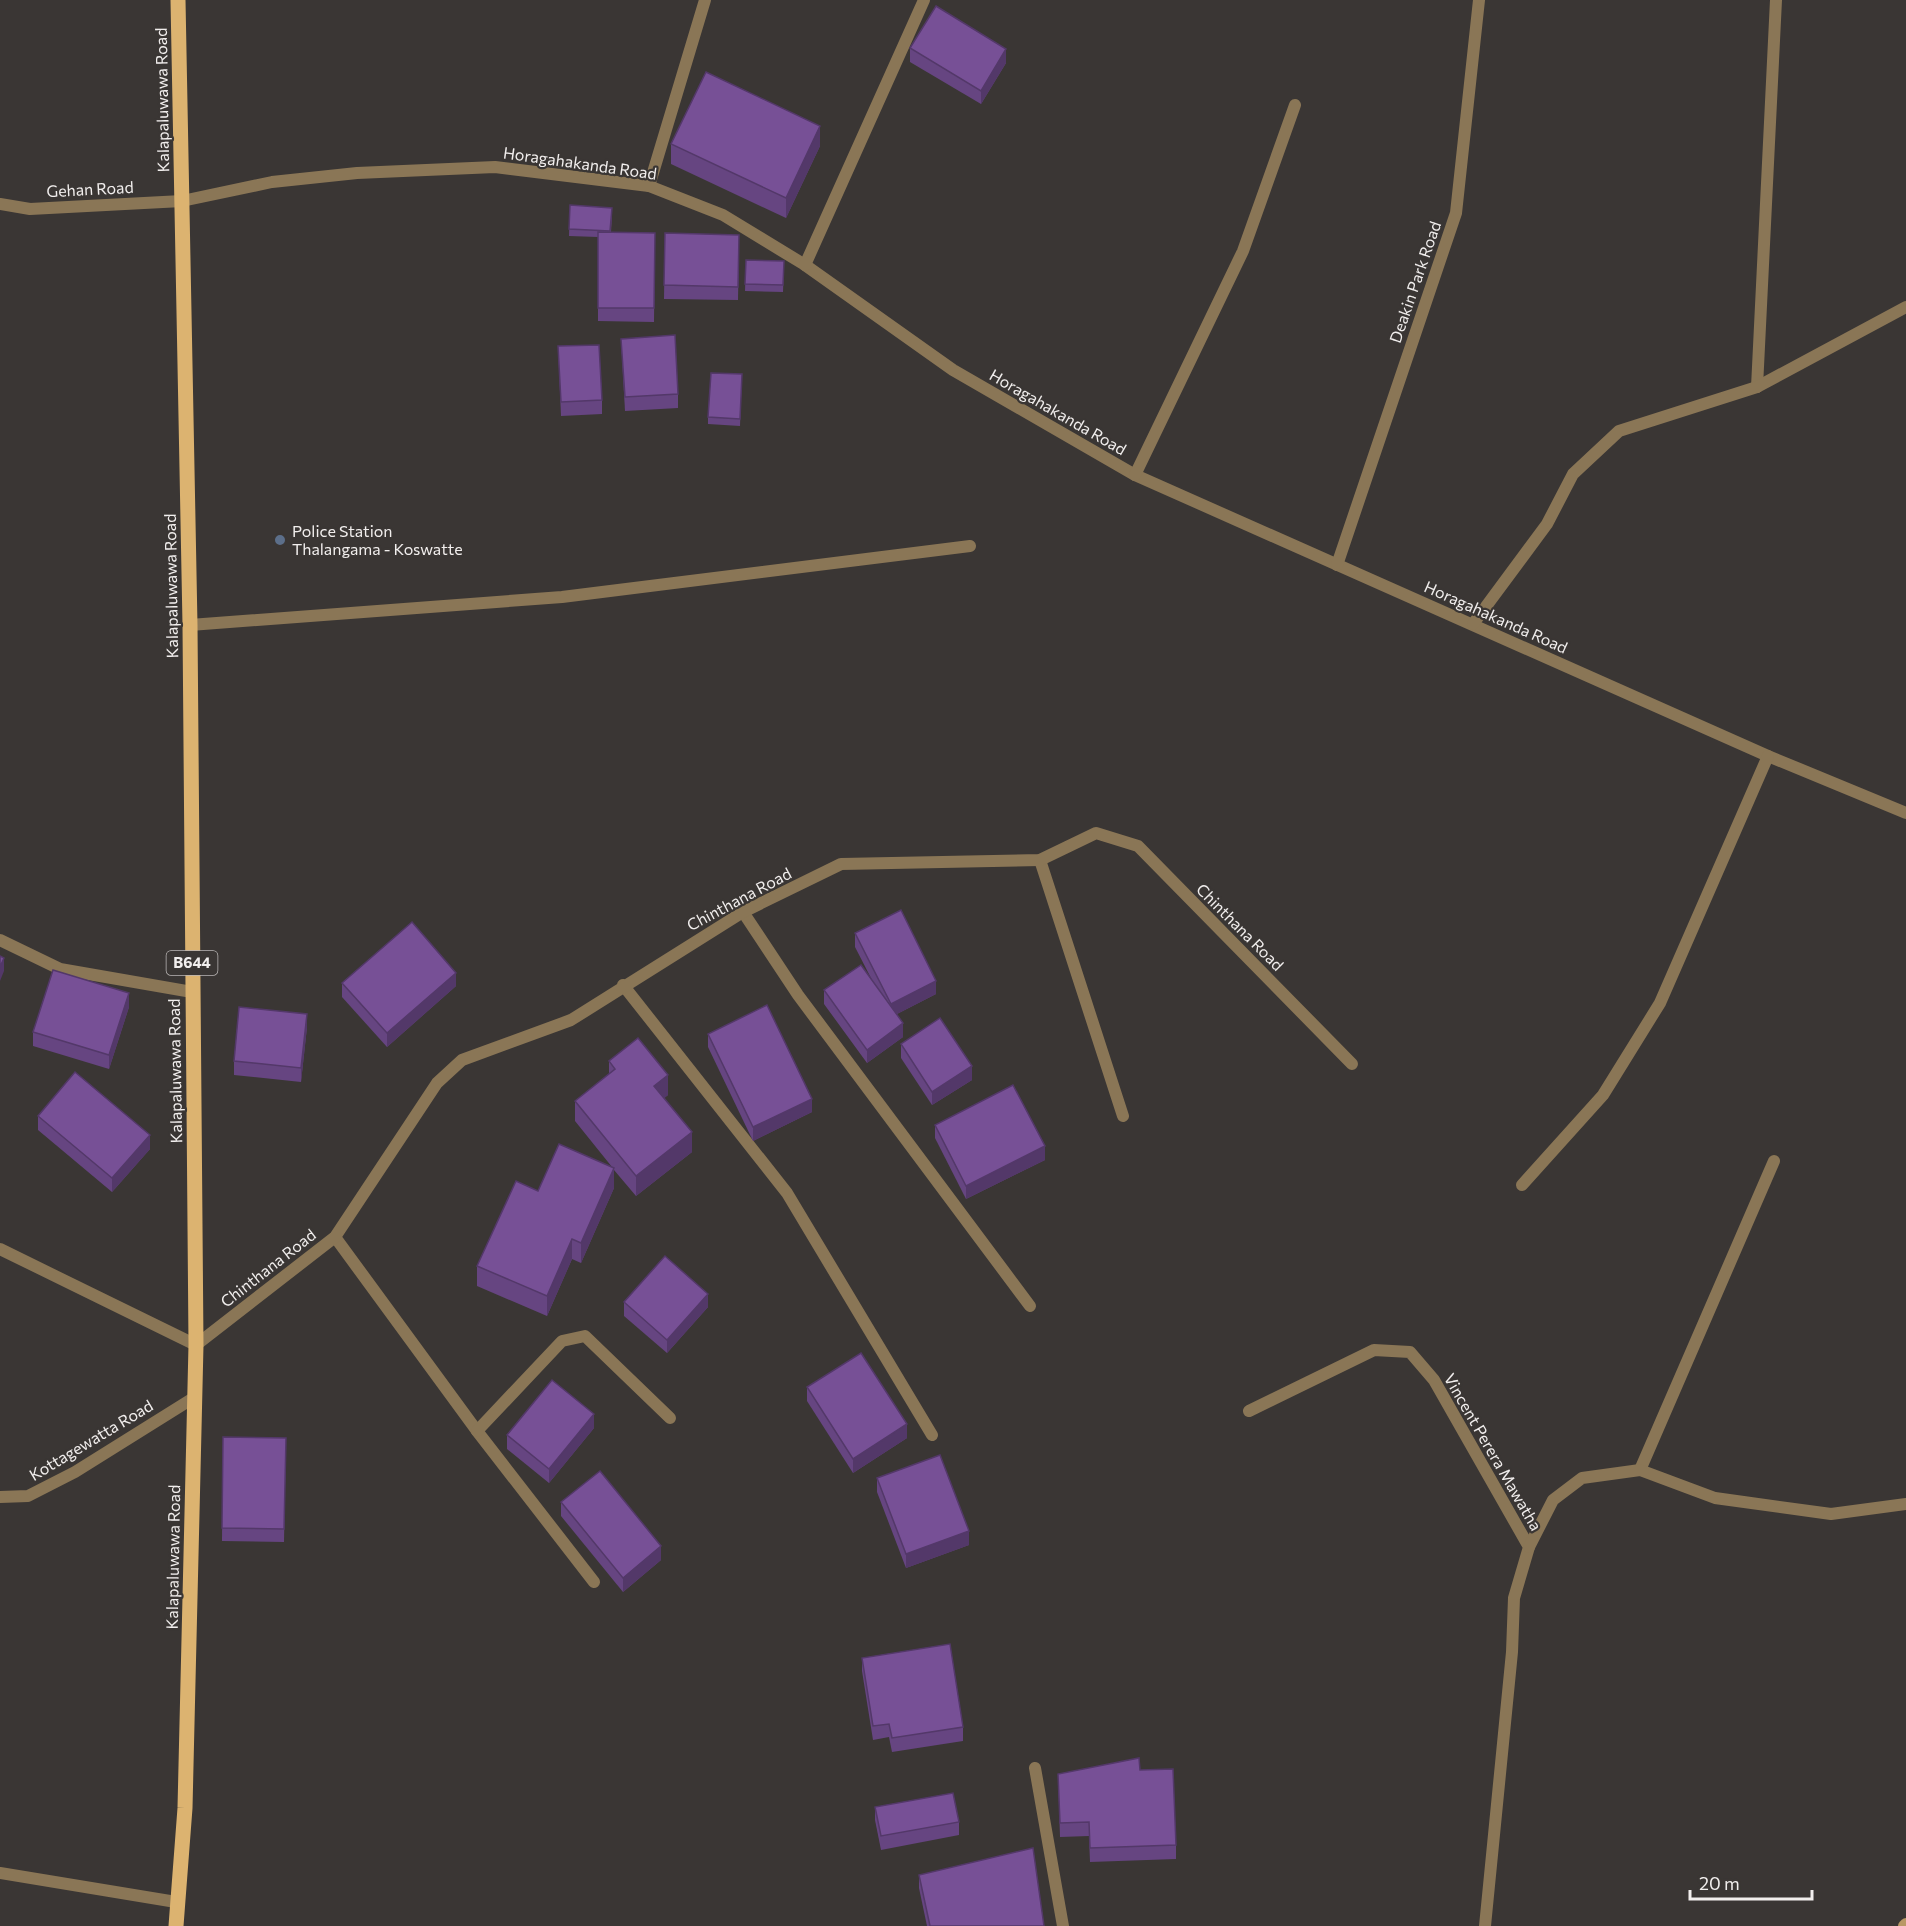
<svg xmlns="http://www.w3.org/2000/svg" width="1906" height="1926" viewBox="0 0 1906 1926" font-family="Commissioner,sans-serif">
<style>
.lines{fill:none;stroke-linecap:round;stroke-linejoin:round}
.street{stroke:#8a7656;stroke-width:12}
.secondary{stroke:#b99865;stroke-width:12}
.primary{stroke:#dcb370;stroke-width:15}
.wall{fill:#664581}
.shaded-wall{fill:#533869}
.building{fill:#775096;stroke:#533869;stroke-width:1.5}
.service-dot{fill:#5c6f8a;stroke:#3a3634;stroke-width:2}
.labels{text-anchor:middle;stroke-width:4.5;stroke-linejoin:round;paint-order:stroke}
.shield{fill:#3a3634;stroke:#bab7b6;stroke-width:1.5}
.shield-label{font-size:15px;font-weight:bold;fill:#f1eeed}
.street-label{font-size:16px;fill:#f1eeed;stroke:#3a3634}
.poi-label{font-size:16px;fill:#f1eeed;stroke:#3a3634;text-anchor:start}
</style>
<rect width="100%" height="100%" fill="#3a3634"/>
<g class="lines">
<g class="street">
<polyline points="649,186 705,0"/>
<polyline points="0,204 30,209 182,201 272,182 357,173 495,167 649,186 723,215 805,265 953,370 1135,475 1768,756 1906,813"/>
<polyline points="805,265 924,0"/>
<polyline points="1757,387 1776,0"/>
<polyline points="1135,475 1243,251 1295,105"/>
<polyline points="1337,565 1456,213 1479,0"/>
<polyline points="1473,624 1547,524 1573,474 1619,431 1757,387 1906,307"/>
<polyline points="190,625 562,597 970,546"/>
<polyline points="1040,860 1123,1116"/>
<polyline points="743,912 798,995 1030,1306"/>
<polyline points="0,940 60,969 192,992"/>
<polyline points="623,985 787,1193 932,1435"/>
<polyline points="1522,1185 1603,1095 1660,1003 1768,756"/>
<polyline points="335,1237 477,1431 594,1582"/>
<polyline points="0,1249 196,1345 335,1237 437,1083 462,1060 571,1020 743,912 841,864 1040,860 1096,833 1138,846 1352,1064"/>
<polyline points="1249,1411 1374,1350 1410,1352 1434,1380 1529,1547 1514,1598 1512,1652 1485,1926"/>
<polyline points="477,1431 562,1341 585,1336 670,1418"/>
<polyline points="1640,1470 1774,1161"/>
<polyline points="0,1497 28,1496 75,1472 195,1397"/>
<polyline points="1529,1547 1553,1500 1582,1478 1640,1470 1715,1498 1831,1514 1906,1504"/>
<polyline points="1035,1768 1063,1926"/>
<polyline points="0,1873 176,1902"/>
</g>
<polyline class="secondary" points="1904,1926 1906,1924"/>
<polyline class="primary" points="176,1926 185,1808 196,1345 190,625 178,0"/>
</g>
<g class="wall">
<polygon points="910,48 1006,63 981,104 910,62"/>
<polygon points="671,144 820,146 786,218 671,164"/>
<polygon points="570,205 612,215 611,232 655,233 654,322 598,321 598,237 569,236"/>
<polygon points="665,233 739,249 738,300 664,299"/>
<polygon points="746,260 784,261 783,292 745,291"/>
<polygon points="621,339 678,394 678,408 625,411"/>
<polygon points="558,346 602,400 602,414 561,416"/>
<polygon points="742,374 740,426 708,424 708,417"/>
<polygon points="855,933 936,994 897,1014 903,1037 867,1063 824,1004 824,990 872,980 855,947"/>
<polygon points="342,983 456,986 387,1047 342,997"/>
<polygon points="129,1007 109,1069 33,1046 33,1032"/>
<polygon points="307,1027 301,1082 234,1075 234,1061"/>
<polygon points="708,1034 812,1112 753,1141 708,1047"/>
<polygon points="901,1044 972,1080 932,1105 901,1058"/>
<polygon points="609,1061 668,1095 664,1098 692,1152 636,1196 614,1170 614,1188 581,1263 572,1259 547,1316 477,1286 477,1266 538,1191 612,1167 575,1121 575,1101 609,1074"/>
<polygon points="38,1116 150,1149 112,1192 38,1130"/>
<polygon points="935,1125 1045,1160 966,1199 935,1138"/>
<polygon points="624,1302 708,1307 667,1353 624,1316"/>
<polygon points="807,1387 907,1438 853,1473 807,1401"/>
<polygon points="594,1428 549,1483 507,1449 507,1435"/>
<polygon points="223,1437 286,1438 284,1542 222,1541"/>
<polygon points="877,1478 969,1545 906,1568 877,1492"/>
<polygon points="561,1502 661,1560 623,1592 561,1516"/>
<polygon points="862,1658 963,1727 963,1741 892,1752 889,1737 873,1740 862,1671"/>
<polygon points="1140,1770 1176,1845 1176,1859 1090,1862 1089,1836 1060,1837 1058,1774"/>
<polygon points="875,1807 959,1822 959,1835 881,1850 875,1820"/>
<polygon points="919,1875 1044,1926 927,1926 919,1888"/>
</g>
<g class="shaded-wall">
<polygon points="1006,49 1006,63 981,104 981,91"/>
<polygon points="820,126 820,146 786,218 786,198"/>
<polygon points="4,958 4,971 0,981 0,967"/>
<polygon points="456,973 456,986 387,1047 387,1033"/>
<polygon points="936,981 936,994 891,1017 891,1004"/>
<polygon points="129,993 129,1007 109,1069 109,1055"/>
<polygon points="307,1014 307,1027 301,1082 301,1068"/>
<polygon points="903,1023 903,1037 867,1063 867,1050"/>
<polygon points="972,1066 972,1080 932,1105 932,1092"/>
<polygon points="668,1075 668,1095 654,1107 654,1086"/>
<polygon points="812,1099 812,1112 753,1141 753,1127"/>
<polygon points="692,1132 692,1152 636,1196 636,1176"/>
<polygon points="150,1135 150,1149 112,1192 112,1178"/>
<polygon points="1045,1146 1045,1160 966,1199 966,1186"/>
<polygon points="614,1168 614,1188 581,1263 581,1243"/>
<polygon points="572,1239 572,1259 547,1316 547,1296"/>
<polygon points="708,1294 708,1307 667,1353 667,1340"/>
<polygon points="594,1414 594,1428 549,1483 549,1469"/>
<polygon points="907,1424 907,1438 853,1473 853,1459"/>
<polygon points="969,1531 969,1545 906,1568 906,1554"/>
<polygon points="661,1546 661,1560 623,1592 623,1578"/>
</g>
<g class="building">
<polygon points="936,6 1006,49 981,91 910,48"/>
<polygon points="706,72 820,126 786,198 671,144"/>
<polygon points="570,205 612,208 610,231 569,229"/>
<polygon points="598,232 655,233 654,308 598,308"/>
<polygon points="665,233 739,235 738,287 664,285"/>
<polygon points="746,260 784,261 783,285 745,284"/>
<polygon points="675,335 678,394 625,397 621,339"/>
<polygon points="599,345 602,400 561,402 558,346"/>
<polygon points="711,373 742,374 740,419 708,417"/>
<polygon points="901,910 936,981 891,1004 855,933"/>
<polygon points="412,922 456,973 387,1033 342,983"/>
<polygon points="0,956 4,958 0,967"/>
<polygon points="861,965 903,1023 867,1050 824,990"/>
<polygon points="53,970 129,993 109,1055 33,1032"/>
<polygon points="767,1005 812,1099 753,1127 708,1034"/>
<polygon points="239,1007 307,1014 301,1068 234,1061"/>
<polygon points="940,1018 972,1066 932,1092 901,1044"/>
<polygon points="638,1038 668,1075 654,1086 692,1132 636,1176 575,1101 615,1069 609,1061"/>
<polygon points="75,1072 150,1135 112,1178 38,1116"/>
<polygon points="1013,1085 1045,1146 966,1186 935,1125"/>
<polygon points="559,1144 614,1168 581,1243 572,1239 547,1296 477,1266 516,1181 538,1191"/>
<polygon points="665,1256 708,1294 667,1340 624,1302"/>
<polygon points="861,1353 907,1424 853,1459 807,1387"/>
<polygon points="552,1380 594,1414 549,1469 507,1435"/>
<polygon points="223,1437 286,1438 284,1529 222,1528"/>
<polygon points="940,1455 969,1531 906,1554 877,1478"/>
<polygon points="600,1471 661,1546 623,1578 561,1502"/>
<polygon points="950,1644 963,1727 892,1738 889,1724 873,1726 862,1658"/>
<polygon points="1139,1758 1140,1770 1173,1769 1176,1845 1090,1848 1089,1822 1060,1823 1058,1774"/>
<polygon points="953,1793 959,1822 881,1836 875,1807"/>
<polygon points="1033,1848 1044,1926 930,1926 919,1875"/>
</g>
<circle class="service-dot" cx="280" cy="540" r="6"/>
<g class="labels">
<rect class="shield" x="166.5" y="951" width="51" height="24" rx="4.5"/>
<g class="shield-label">
<text x="192" y="968">B644</text>
</g>
<g class="street-label">
<text transform="translate(162 100) rotate(-91)" y="6">Kalapaluwawa Road</text>
<text transform="translate(580 163) rotate(8)" y="6">Horagahakanda Road</text>
<text transform="translate(90 189) rotate(-3)" y="6">Gehan Road</text>
<text transform="translate(1415 282) rotate(-71)" y="6">Deakin Park Road</text>
<text transform="translate(1058 412) rotate(30)" y="6">Horagahakanda Road</text>
<text transform="translate(171 586) rotate(-91)" y="6">Kalapaluwawa Road</text>
<text transform="translate(1496 617) rotate(24)" y="6">Horagahakanda Road</text>
<text transform="translate(739 899) rotate(-28)" y="6">Chinthana Road</text>
<text transform="translate(1240 927) rotate(45)" y="6">Chinthana Road</text>
<text transform="translate(175 1071) rotate(-91)" y="6">Kalapaluwawa Road</text>
<text transform="translate(268 1268) rotate(-38)" y="6">Chinthana Road</text>
<text transform="translate(91 1440) rotate(-31)" y="6">Kottagewatta Road</text>
<text transform="translate(1493 1452) rotate(60)" y="6">Vincent Perera Mawatha</text>
<text transform="translate(173 1557) rotate(-89)" y="6">Kalapaluwawa Road</text>
</g>
<g class="poi-label">
<text x="292" y="537">Police Station<tspan x="292" dy="18">Thalangama - Koswatte</tspan></text>
</g>
</g>
<path d="M1690 1890v9h122v-9" fill="none" stroke="#f1eeed" stroke-width="3"/>
<text x="1699" y="1890" font-size="18" fill="#f1eeed" stroke="#3a3634" stroke-width="4.5" paint-order="stroke">20 m</text>
</svg>
